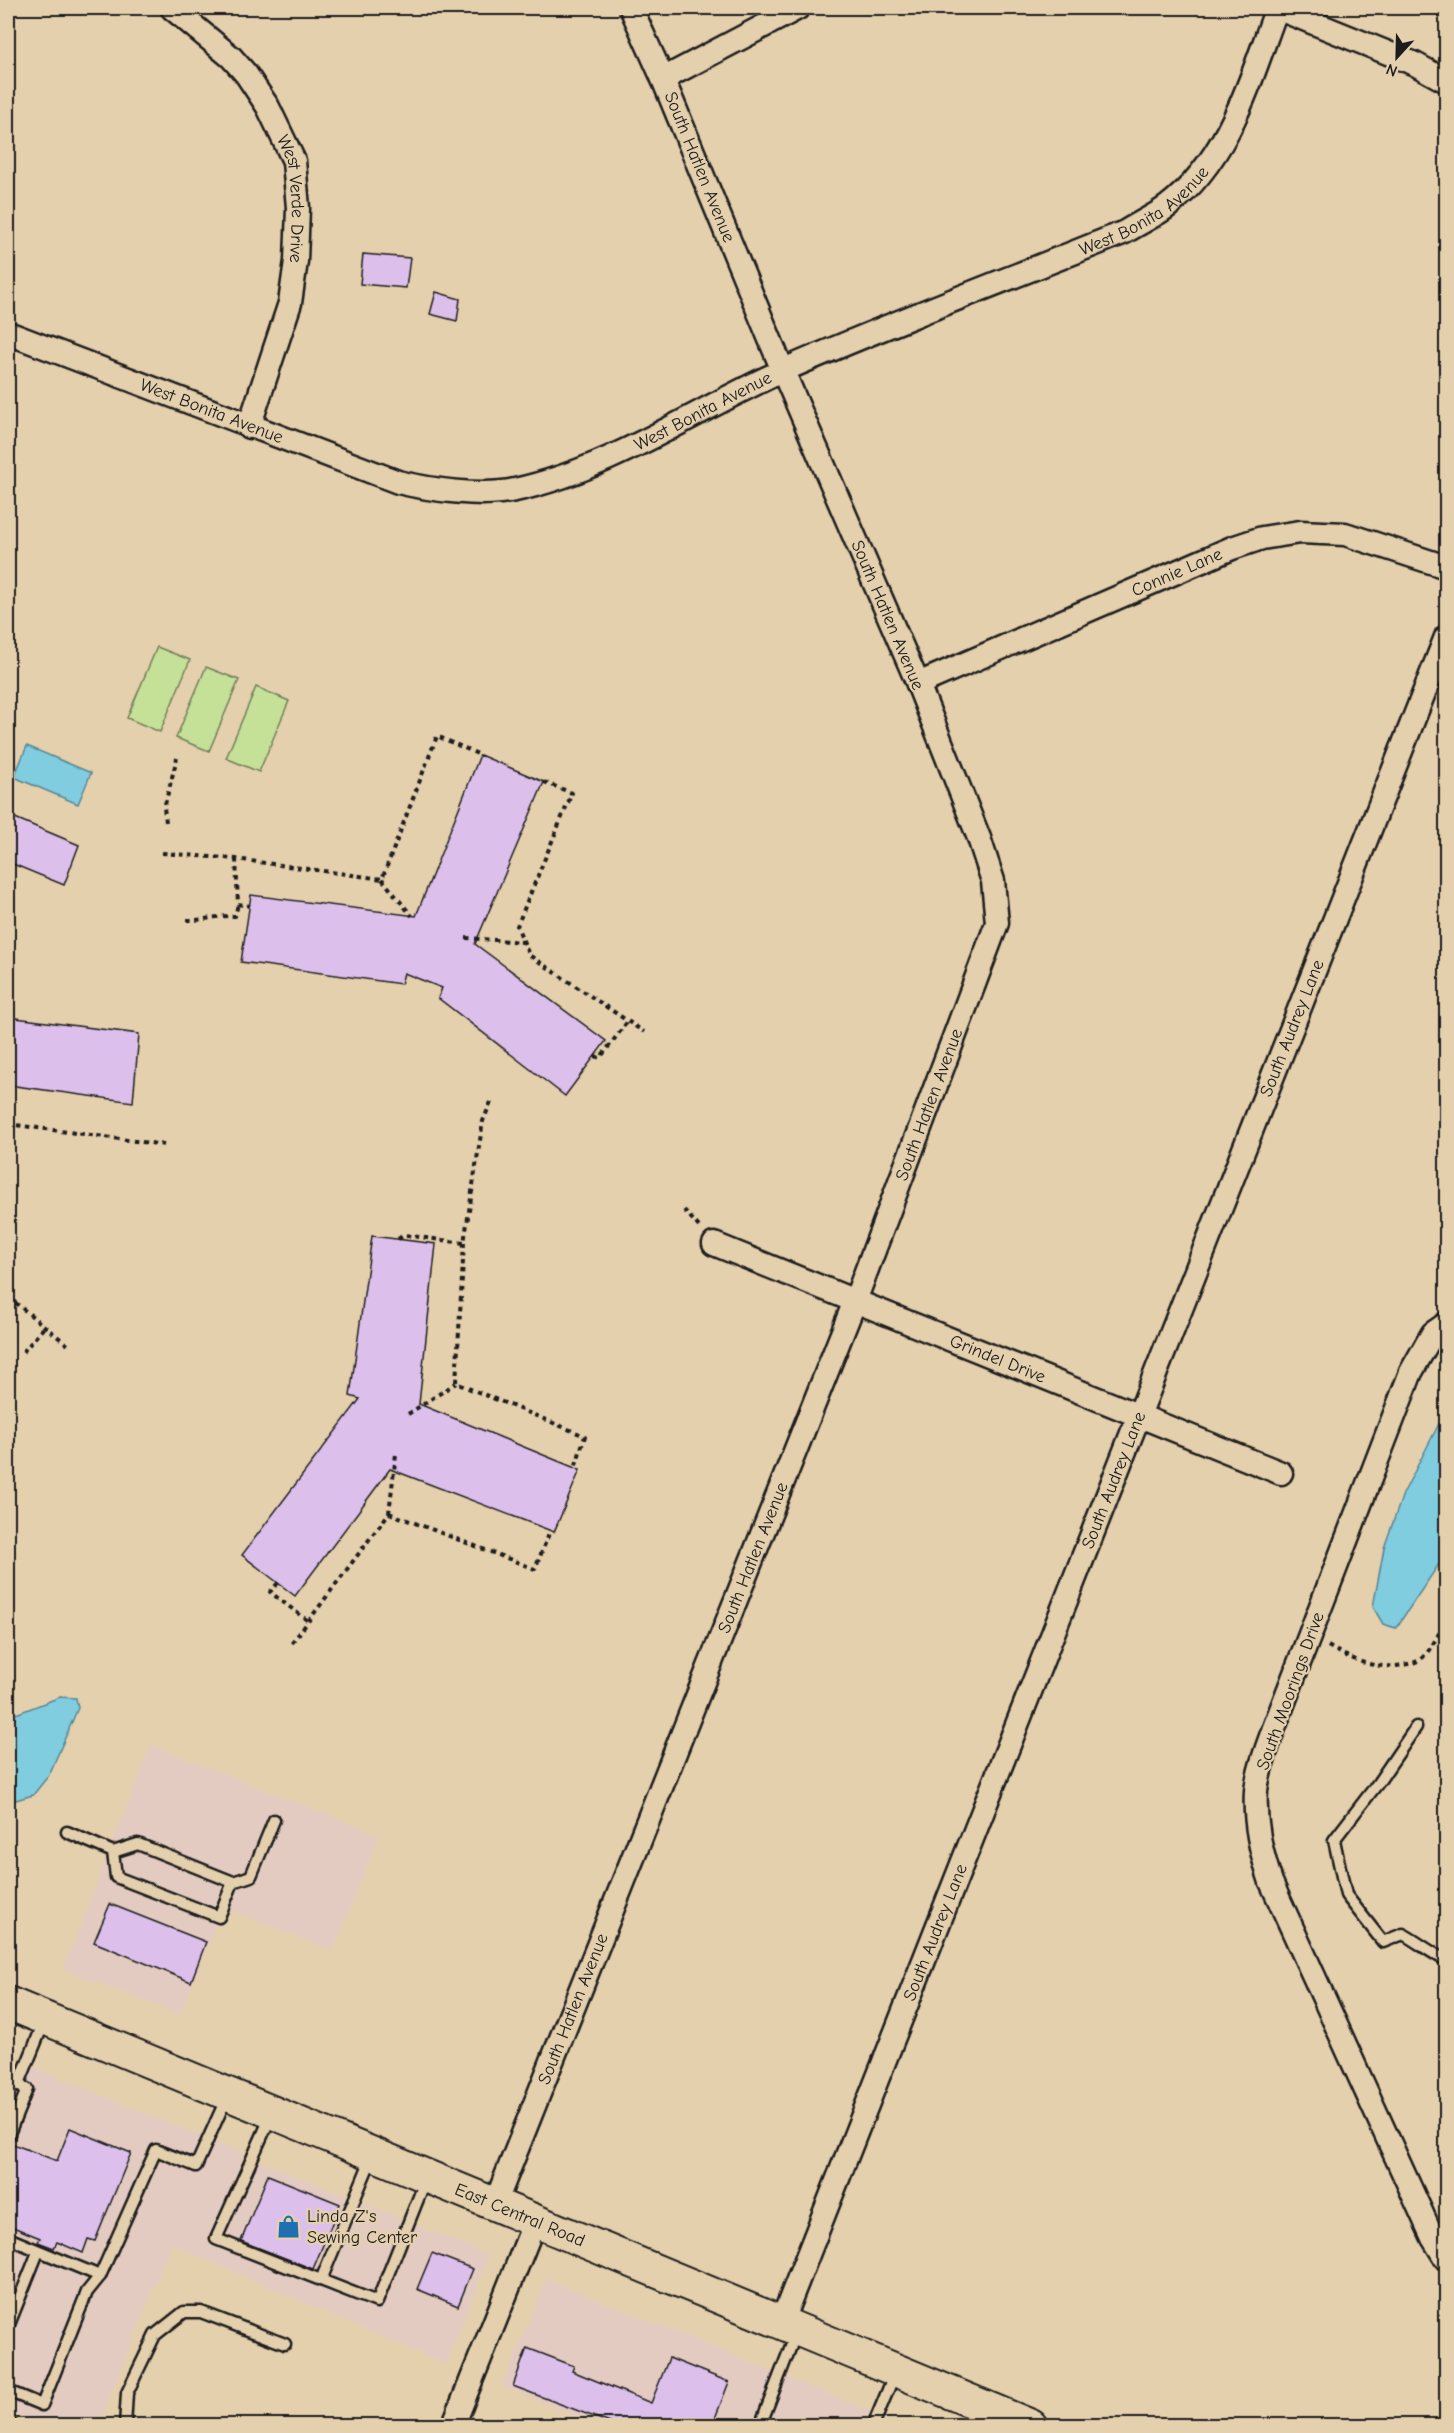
<svg xmlns="http://www.w3.org/2000/svg" width="1454" height="2433" viewBox="0 0 1454 2433" font-family="'Comic Neue',sans-serif">
<style>
.built{fill:#e3cbc1}
.green{fill:#c5e097;stroke:#707e5a;stroke-width:1.5}
.water{fill:#80cde0;stroke:#588692;stroke-width:1.5}
.building{fill:#ddbfec;stroke:#1c1c1c;stroke-width:1.5}
.lines{fill:none;stroke-linecap:round;stroke-linejoin:round}
.lane-casing{stroke:#1c1c1c;stroke-width:15}
.street-casing{stroke:#1c1c1c;stroke-width:27}
.secondary-casing{stroke:#1c1c1c;stroke-width:36}
.path{stroke:#1c1c1c;stroke-width:4;stroke-dasharray:4.5 4.5;stroke-linecap:butt}
.lane{stroke:#e5d0ae;stroke-width:10}
.street{stroke:#e5d0ae;stroke-width:22}
.secondary{stroke:#e5d0ae;stroke-width:32}
.labels{text-anchor:middle;stroke-width:4.5;stroke-linejoin:round;paint-order:stroke}
.street-label{font-size:18px;fill:#1c1c1c;stroke:#e5d0ae}
.poi-label{font-size:18px;fill:#1c1c1c;stroke:#e5d0ae;text-anchor:start}
</style>
<rect width="100%" height="100%" fill="#e5d0ae"/>
<filter id="ink" filterUnits="userSpaceOnUse"><feTurbulence type="fractalNoise" baseFrequency=".0167" numOctaves="2"/><feDisplacementMap in="SourceGraphic" scale="12" xChannelSelector="R" yChannelSelector="G"/><feConvolveMatrix kernelMatrix="1 2 1 2 8 2 1 2 1" color-interpolation-filters="sRGB"/></filter>
<g filter="url(#ink)">
<g class="built">
<polygon points="151,1745 379,1835 333,1951 223,1907 180,2015 63,1969"/>
<polygon points="8,2057 489,2255 446,2365 171,2244 98,2425 41,2425 8,2411"/>
<polygon points="547,2279 903,2425 598,2425 502,2386"/>
</g>
<g class="green">
<polygon points="157,647 190,660 160,732 127,718"/>
<polygon points="206,667 239,680 209,751 176,738"/>
<polygon points="256,687 289,701 259,772 226,758"/>
</g>
<g class="water">
<polygon points="27,746 91,773 78,804 14,777"/>
<polygon points="1446,1410 1446,1561 1439,1564 1396,1628 1383,1624 1373,1607 1384,1548 1403,1494"/>
<polygon points="60,1697 76,1698 78,1708 49,1775 33,1795 9,1802 8,1717"/>
</g>
<g class="building">
<polygon points="363,254 410,258 406,288 360,284"/>
<polygon points="436,292 460,299 457,321 430,314"/>
<polygon points="480,755 544,782 475,944 606,1041 565,1096 438,998 442,988 404,973 401,984 241,962 251,895 416,916"/>
<polygon points="8,815 79,845 64,885 8,862"/>
<polygon points="8,1017 139,1034 133,1102 8,1085"/>
<polygon points="372,1236 436,1244 419,1404 580,1470 554,1532 390,1469 295,1596 242,1555 360,1399 350,1396"/>
<polygon points="110,1904 206,1942 191,1982 94,1942"/>
<polygon points="70,2128 131,2153 95,2241 88,2239 83,2253 57,2242 54,2248 38,2242 40,2238 8,2225 8,2159 13,2144 57,2161"/>
<polygon points="268,2175 340,2204 313,2269 241,2241"/>
<polygon points="432,2253 473,2269 458,2306 417,2289"/>
<polygon points="527,2348 574,2366 572,2371 651,2403 669,2358 729,2382 712,2426 618,2426 513,2386"/>
</g>
<g class="lines">
<defs>
<g id="lane">
<path d="M1416,1727L1378,1783L1334,1840L1346,1895L1383,1942L1403,1934C1418,1942 1431,1953 1446,1960"/>
<polyline points="67,1832 113,1852 116,1877 219,1917 233,1882 138,1844 113,1852"/>
<polyline points="233,1882 251,1876 274,1820"/>
<polyline points="8,2082 27,2089 8,2136"/>
<polyline points="18,2086 44,2022"/>
<polyline points="271,2116 216,2239 377,2302 426,2179"/>
<polyline points="8,2238 100,2276"/>
<polyline points="321,2280 372,2157"/>
<polyline points="8,2327 38,2252"/>
<polyline points="8,2391 42,2405 87,2292 100,2276 156,2150 196,2166 227,2097"/>
<polyline points="8,2423 13,2426"/>
<polyline points="125,2426 127,2393 155,2335 184,2312 201,2312 285,2344"/>
<polyline points="760,2426 796,2333"/>
<polyline points="873,2426 895,2373"/>
</g>
<g id="street">
<path id="s1" d="M172,8L231,57L246,74L268,107L294,161L298,208L296,261L290,303L249,427"/>
<polyline points="1277,8 1415,64 1446,81"/>
<polyline points="663,79 798,8"/>
<path id="s2" d="M8,333L398,482C431,490 482,497 515,490C612,469 695,410 784,370C896,321 1012,278 1125,232C1139,223 1155,216 1168,206C1230,158 1251,77 1277,8"/>
<path id="s3" d="M918,684L1232,548L1262,538L1300,532L1345,534L1446,567"/>
<path id="s4" d="M714,1244L1281,1473"/>
<path d="M1446,1324L1433,1333L1411,1372L1274,1728C1267,1748 1258,1770 1256,1791C1254,1823 1261,1852 1271,1882L1433,2238L1446,2259"/>
<path id="s5" d="M495,2204L855,1301L997,923L993,881L979,838L918,684L783,371L663,79L631,8"/>
<path id="s6" d="M781,2323L1446,637"/>
<polyline points="453,2426 535,2221"/>
</g>
<g id="secondary">
<path id="s7" d="M8,2003L1031,2426"/>
</g>
</defs>
<use href="#lane" class="lane-casing"/>
<use href="#street" class="street-casing"/>
<use href="#secondary" class="secondary-casing"/>
<g class="path">
<polyline points="544,782 572,793 517,926 529,955 644,1032"/>
<polyline points="166,822 164,808 177,758"/>
<polyline points="162,853 236,859 382,879 437,736 480,755"/>
<polyline points="236,859 238,904 250,906"/>
<polyline points="382,879 412,916"/>
<path d="M187,920C204,921 218,915 235,916L238,904"/>
<polyline points="466,938 524,942"/>
<polyline points="595,1056 600,1058 628,1021"/>
<polyline points="491,1102 483,1121 464,1243 456,1383 585,1436 575,1468"/>
<polyline points="8,1124 165,1145"/>
<polyline points="684,1210 700,1228"/>
<polyline points="398,1239 404,1235 464,1243"/>
<polyline points="8,1297 68,1345"/>
<polyline points="23,1352 45,1326"/>
<polyline points="408,1414 456,1383"/>
<polyline points="389,1513 535,1569 550,1531"/>
<polyline points="278,1583 270,1592 308,1621"/>
<polyline points="292,1643 389,1513 396,1454"/>
<path d="M1328,1646C1353,1661 1378,1671 1408,1664C1412,1663 1417,1662 1421,1659C1432,1649 1439,1633 1446,1620"/>
</g>
<use href="#lane" class="lane"/>
<use href="#street" class="street"/>
<use href="#secondary" class="secondary"/>
</g>
</g>
<defs>
<symbol id="shop-bare" viewBox="-9 -9 18 18"><path d="M-5-2.5h2.3a2.7 3.5 0 0 1 5.4 0H5L5.5 6h-11ZM-1.5-2.5h3a1.5 2.3 0 0 0-3 0Z" fill="#1f6fb2" stroke="#e5d0ae" stroke-width="2.5" paint-order="stroke"/></symbol>
</defs>
<g fill-rule="evenodd">
<use href="#shop-bare" x="272" y="2210" width="33" height="33"/>
</g>
<g class="labels">
<g class="street-label">
<text transform="translate(700 167) rotate(68)" y="6">South Hatlen Avenue</text>
<text dy="6" stroke="none"><textPath href="#s1" startOffset="236">West Verde Drive</textPath></text>
<text dy="6" stroke="none"><textPath href="#s2" startOffset="1226">West Bonita Avenue</textPath></text>
<text dy="6" stroke="none"><textPath href="#s2" startOffset="218">West Bonita Avenue</textPath></text>
<text dy="6" stroke="none"><textPath href="#s2" startOffset="740">West Bonita Avenue</textPath></text>
<text dy="6" stroke="none"><textPath href="#s3" startOffset="282">Connie Lane</textPath></text>
<text transform="translate(888 615) rotate(67)" y="6">South Hatlen Avenue</text>
<text dy="6" stroke="none"><textPath href="#s6" startOffset="1392">South Audrey Lane</textPath></text>
<text dy="6" stroke="none"><textPath href="#s5" startOffset="1182">South Hatlen Avenue</textPath></text>
<text dy="6" stroke="none"><textPath href="#s4" startOffset="306">Grindel Drive</textPath></text>
<text dy="6" stroke="none"><textPath href="#s6" startOffset="906">South Audrey Lane</textPath></text>
<text dy="6" stroke="none"><textPath href="#s5" startOffset="696">South Hatlen Avenue</textPath></text>
<text transform="translate(1290 1691) rotate(-70)" y="6">South Moorings Drive</text>
<text dy="6" stroke="none"><textPath href="#s6" startOffset="420">South Audrey Lane</textPath></text>
<text dy="6" stroke="none"><textPath href="#s5" startOffset="210">South Hatlen Avenue</textPath></text>
<text dy="6" stroke="none"><textPath href="#s7" startOffset="554">East Central Road</textPath></text>
</g>
<g class="poi-label">
<text x="307" y="2222">Linda Z's<tspan x="307" dy="21">Sewing Center</tspan></text>
</g>
</g>
<rect width="1454" height="2433" fill="none" stroke="#e5d0ae" stroke-width="30"/>
<rect x="15" y="15" width="1424" height="2403" fill="none" stroke="#1c1c1c" stroke-width="2" filter="url(#ink)"/>
<g transform="translate(1397 57) rotate(202)" stroke="#e5d0ae" stroke-width="4.5" paint-order="stroke">
<path d="M0-4.5L10 22L0 15L-10 22Z" fill="#1c1c1c"/>
<text y="-9" font-size="16" font-weight="bold" text-anchor="middle" fill="#1c1c1c">N</text>
</g>
</svg>
